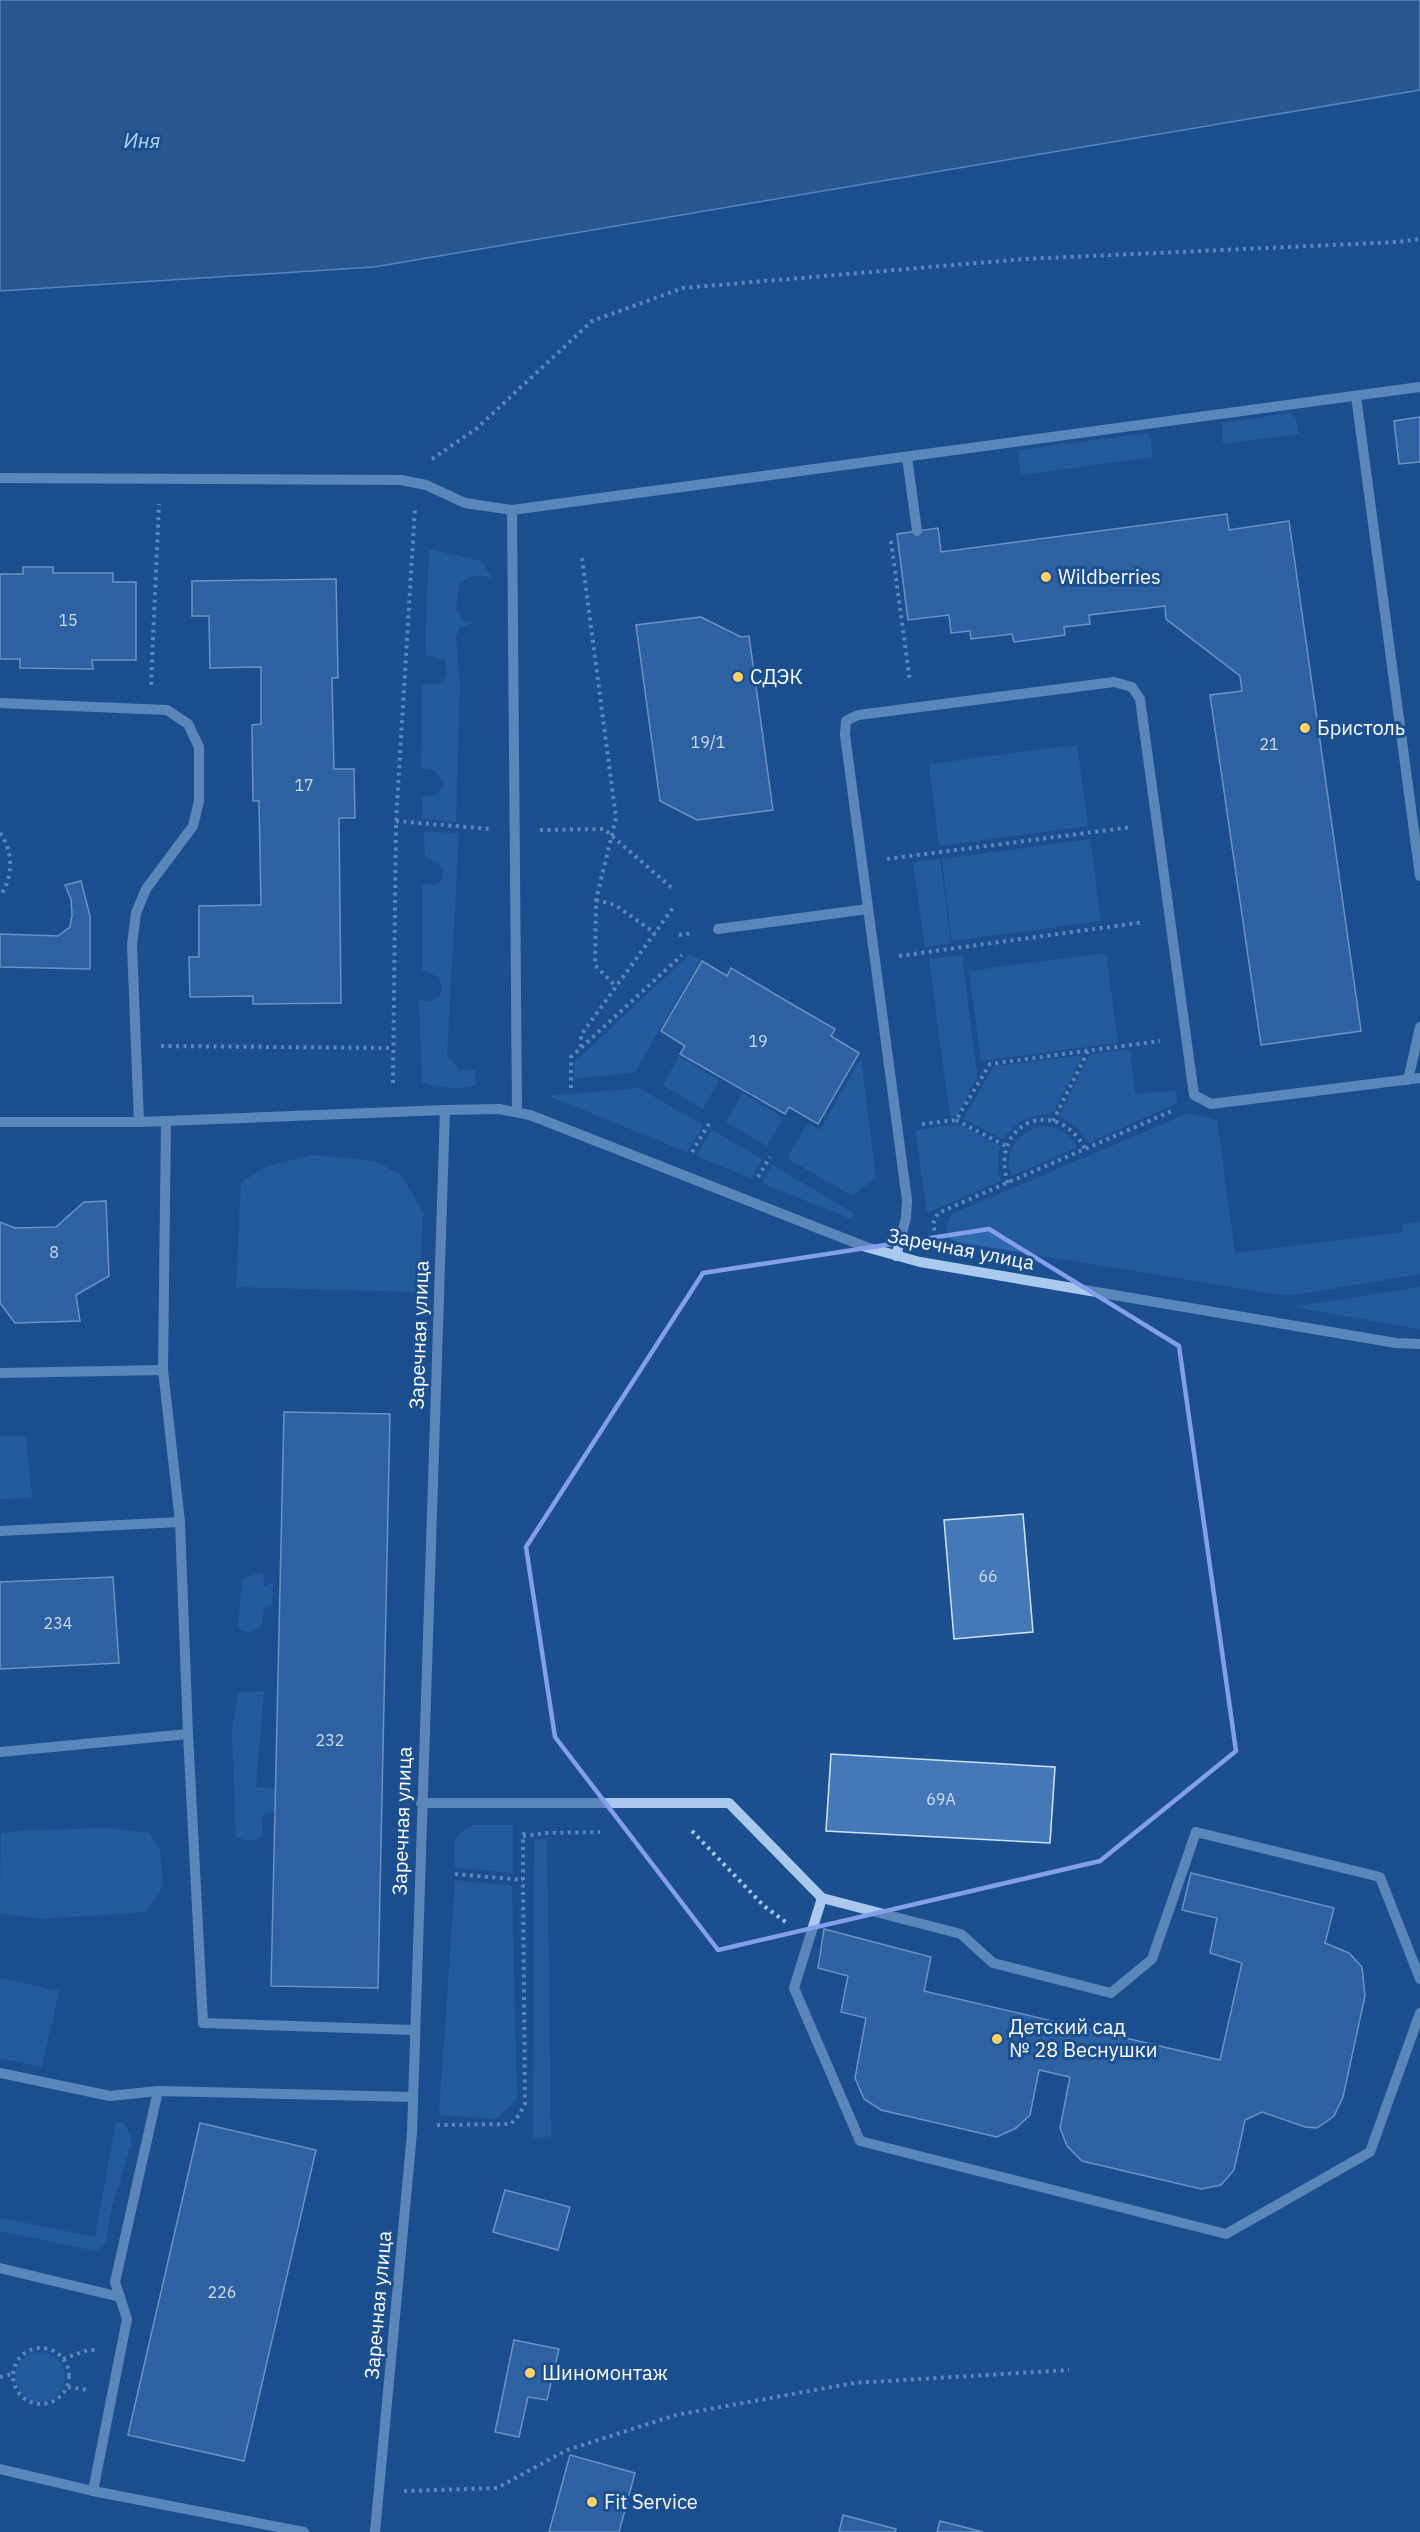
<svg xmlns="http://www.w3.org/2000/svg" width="1420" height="2532" viewBox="0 0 1420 2532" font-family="'IBM Plex Sans',sans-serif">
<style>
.green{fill:#2e69ad}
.water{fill:#3c6290;stroke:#9cc4f0;stroke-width:1.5}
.building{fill:#4478b7;stroke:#cfe3fa;stroke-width:1.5}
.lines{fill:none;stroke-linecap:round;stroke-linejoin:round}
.path{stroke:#a9c9ee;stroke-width:4;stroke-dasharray:3 4.5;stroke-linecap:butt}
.minor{stroke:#a9c9ee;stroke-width:10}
.marked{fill:none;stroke:#839eea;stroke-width:4.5;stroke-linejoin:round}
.poi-dot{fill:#ffd166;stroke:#1b4f8f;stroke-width:2}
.labels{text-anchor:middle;stroke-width:6;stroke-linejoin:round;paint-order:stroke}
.number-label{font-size:16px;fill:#d0dded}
.poi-label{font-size:20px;fill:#fff;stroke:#1b4f8f;text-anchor:start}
.street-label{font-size:20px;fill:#fff;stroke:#1b4f8f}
.water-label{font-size:21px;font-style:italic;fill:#b5d3f5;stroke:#1b4f8f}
</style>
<rect width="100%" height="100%" fill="#1b4f8f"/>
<g class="green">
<polygon points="1290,413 1296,419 1299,434 1223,444 1222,423"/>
<polygon points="1149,433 1153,457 1021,475 1018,450"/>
<path d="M429,549L481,561L492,578C479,574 472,575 460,583L456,607L463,621L475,622L459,628L456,637L460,683L456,822L423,819L422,795L432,797L441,791L443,784C439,772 434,768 421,768L422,684H439L447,677L445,660L425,655Z"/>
<polygon points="1077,745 1088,826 939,846 929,764"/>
<path d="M424,832L459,833L447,1055L459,1070H475L476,1085C461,1091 437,1088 422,1082L419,1000L430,1001L440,997L442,988L439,977L422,970V884L435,885L441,881L443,873L440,864L425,856Z"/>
<polygon points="1090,839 1101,921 952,941 942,859"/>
<polygon points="940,859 951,943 925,947 913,862"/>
<polygon points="1106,953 1118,1043 981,1061 969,971"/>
<polygon points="690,954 700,960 635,1072 574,1079 574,1063"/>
<polygon points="962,955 977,1076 957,1116 950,1116 929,959"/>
<path d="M1130,1049L1135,1094L1175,1091L1178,1103L1088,1143C1081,1129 1072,1123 1059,1117L1090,1054Z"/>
<path d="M1083,1055L1052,1115C1030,1113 1015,1122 1003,1139L963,1119L994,1066Z"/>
<polygon points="679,1056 719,1080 703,1109 663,1085"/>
<polygon points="861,1058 876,1177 852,1196 787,1158 808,1123 820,1130"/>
<polygon points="639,1088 703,1125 687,1152 549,1096"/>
<polygon points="743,1093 783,1118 767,1146 726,1122"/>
<path d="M1189,1113L1217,1120L1235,1253L1403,1232L1402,1224L1420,1222V1274L1288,1296L957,1242L949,1238C945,1227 946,1221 954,1213Z"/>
<path d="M958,1124L1000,1146C997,1159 997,1169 1001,1181L927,1213L915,1130Z"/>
<path d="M1041,1126C1057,1127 1069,1132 1077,1147L1012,1176C1002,1152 1018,1132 1041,1126Z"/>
<polygon points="712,1130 762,1159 751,1178 696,1156"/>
<polygon points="312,1155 375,1161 402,1176 423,1213 419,1292 236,1287 241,1183 265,1167"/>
<polygon points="772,1165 855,1214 851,1219 762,1183"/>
<polygon points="1420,1287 1420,1329 1293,1307"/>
<polygon points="0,1436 26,1436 32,1498 0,1499"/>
<polygon points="263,1572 264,1586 273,1583 272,1604 264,1608 261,1627 249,1632 238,1629 242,1579"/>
<polygon points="264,1691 256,1787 275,1788 275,1812 263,1815 262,1837 248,1841 236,1837 232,1731 238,1693"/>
<path d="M474,1825H513V1873L455,1868C455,1843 449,1836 474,1825Z"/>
<polygon points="106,1828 149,1833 160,1849 163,1886 146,1912 40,1919 0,1913 1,1834 16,1831"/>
<polygon points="547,1839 551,2136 533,2139 534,1840"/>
<polygon points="455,1880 512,1886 517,2099 496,2119 439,2115"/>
<polygon points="0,1978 59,1991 42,2067 0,2058"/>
<polygon points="116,2122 125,2124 132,2140 111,2211 106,2242 96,2251 0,2231 0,2218 95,2237"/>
<circle cx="40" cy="2377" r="25"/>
</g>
<polygon class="water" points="0,0 1420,0 1420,90 374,267 0,291"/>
<g class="building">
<polygon points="1420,417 1420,462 1399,464 1394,421"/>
<polygon points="1227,514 1229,530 1289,521 1361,1031 1261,1045 1210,695 1242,691 1240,676 1166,619 1165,606 1089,615 1090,624 1064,627 1065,635 1014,642 1012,634 971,639 970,631 951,633 949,615 908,620 897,534 938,528 941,552"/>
<polygon points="23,567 53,567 53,573 113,573 113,582 136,582 136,660 92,660 93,669 20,668 20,659 0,659 0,574 23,574"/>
<polygon points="336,579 338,678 332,678 334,769 354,769 355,818 339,818 341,1003 253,1004 253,996 190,997 189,957 199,957 199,906 261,905 259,801 253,801 252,725 261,724 261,667 210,668 209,616 192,616 192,581"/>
<polygon points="701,617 741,637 749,636 773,810 697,820 660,801 636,625"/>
<polygon points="81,881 90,916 90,969 0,967 0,934 58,936 70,927 72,916 71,899 65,885"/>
<polygon points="702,961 727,976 731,968 783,999 835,1029 831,1036 859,1053 818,1124 789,1107 785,1114 680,1054 685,1046 661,1031"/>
<polygon points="106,1201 109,1276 76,1295 80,1321 15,1323 0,1303 0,1222 15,1228 56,1227 84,1202"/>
<polygon points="284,1412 390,1414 378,1988 271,1986"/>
<polygon points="1023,1514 1033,1632 954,1639 944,1520"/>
<polygon points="113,1577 119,1663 0,1669 0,1582"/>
<polygon points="831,1754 1055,1767 1050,1843 826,1831"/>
<polygon points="1191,1873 1334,1908 1325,1943 1349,1953 1362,1967 1365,1996 1343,2097 1334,2116 1317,2128 1305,2127 1262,2112 1245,2120 1234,2170 1221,2185 1201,2189 1082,2161 1067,2146 1060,2128 1070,2077 1039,2070 1030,2115 1016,2128 997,2137 881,2110 864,2099 855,2078 866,2018 841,2012 848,1976 818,1968 824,1929 931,1957 924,1991 1220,2060 1242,1963 1210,1953 1217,1918 1182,1910"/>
<polygon points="200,2123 316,2150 244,2461 128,2435"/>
<polygon points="505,2190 570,2207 558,2250 493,2232"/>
<polygon points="514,2340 559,2349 547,2400 528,2397 519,2437 495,2432"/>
<polygon points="570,2455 635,2473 619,2532 549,2532"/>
<polygon points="843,2515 896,2529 895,2532 839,2532"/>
<polygon points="940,2521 983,2532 937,2532"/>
</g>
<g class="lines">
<g class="path">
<polyline points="432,459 476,429 592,321 683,288 1024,259 1398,242 1420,239"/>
<polyline points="891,541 910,682"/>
<polyline points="582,558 616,818 596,900 595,965 616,987"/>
<polyline points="151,685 159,504"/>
<polyline points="396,821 491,829"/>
<polyline points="540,830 604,829 673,889"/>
<path d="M0,833C14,852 13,878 0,896"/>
<polyline points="887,859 1132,827"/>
<polyline points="596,900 615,905 655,933"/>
<polyline points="679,935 694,933"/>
<polyline points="899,956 1144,922"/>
<polyline points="161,1046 393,1048"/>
<polyline points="581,1047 581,1035 675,905"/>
<polyline points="393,1083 396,821 415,508"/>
<polyline points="571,1088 571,1057 682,955"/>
<polyline points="956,1120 1006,1146"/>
<polyline points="1053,1121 1088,1051"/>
<polyline points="922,1124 956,1120 990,1064 1160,1041"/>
<polyline points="692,1152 710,1122"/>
<polyline points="758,1177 770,1157"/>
<path d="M1008,1183C988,1123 1057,1094 1085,1149"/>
<polyline points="936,1238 933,1224 938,1213 1174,1110"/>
<polyline points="692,1831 764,1906 787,1923"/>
<polyline points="523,1836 547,1833 600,1832"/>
<polyline points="455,1874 523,1880"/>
<polyline points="437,2125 511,2124 519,2115 525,2104 523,1880 523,1836 526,1829"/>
<circle cx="41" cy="2376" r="28"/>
<polyline points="63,2359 88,2350 97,2350"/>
<polyline points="0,2377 12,2374"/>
<polyline points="68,2387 88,2390"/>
<polyline points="404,2491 497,2488 567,2450 676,2415 854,2383 1069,2370"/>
</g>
<g class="minor">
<polyline points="1356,396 1420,876"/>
<polyline points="907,457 917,531"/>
<polyline points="0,478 401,480 426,485 465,503 512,510 1420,387"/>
<polyline points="512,510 517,1110"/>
<polyline points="0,703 167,710 188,724 199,747 199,801 193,826 146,889 136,913 132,945 139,1122"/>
<polyline points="718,929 868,909"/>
<polyline points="1408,1080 1420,1027"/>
<polyline points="445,1110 499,1109 530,1115 866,1247 920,1262 1396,1343 1420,1344"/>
<polyline points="166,1121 163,1370 180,1522 188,1734"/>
<polyline points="0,1122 139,1122 445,1110 412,2133 375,2532"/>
<polyline points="896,1256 906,1218 907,1200 845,735 846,721 858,715 1114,682 1132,687 1140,699 1194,1095 1211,1104 1420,1078"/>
<polyline points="0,1373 163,1370"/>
<polyline points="0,1531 180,1522"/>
<polyline points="0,1752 188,1734 203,2023 413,2030"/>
<polyline points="421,1803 729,1803 822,1898 961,1934 993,1963 1111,1993 1152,1959 1196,1832 1380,1877 1420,1979"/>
<polyline points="822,1898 794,1988 860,2141 1226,2234 1370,2152 1420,2013"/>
<polyline points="0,2073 110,2096 158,2091"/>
<polyline points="0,2268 120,2297"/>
<polyline points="0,2469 93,2491 304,2532"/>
<polyline points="93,2491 127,2319 115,2282 158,2091 412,2097"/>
</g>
</g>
<path d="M0 0H1420V2532H0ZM989,1229L1179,1346L1236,1751L1100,1861L718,1950L555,1737L526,1547L703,1273Z" fill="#1b4f8f" fill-opacity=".55" fill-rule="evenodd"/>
<path class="marked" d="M989,1229L1179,1346L1236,1751L1100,1861L718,1950L555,1737L526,1547L703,1273Z"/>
<g class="poi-dot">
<circle cx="1046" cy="577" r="6"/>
<circle cx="738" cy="677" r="6"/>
<circle cx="1305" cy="728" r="6"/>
<circle cx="997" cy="2039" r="6"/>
<circle cx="530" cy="2373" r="6"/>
<circle cx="592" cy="2502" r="6"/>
</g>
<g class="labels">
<g class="number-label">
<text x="68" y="626">15</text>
<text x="708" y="748">19/1</text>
<text x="1269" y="750">21</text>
<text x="304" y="791">17</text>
<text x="758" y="1047">19</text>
<text x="54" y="1258">8</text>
<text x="988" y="1582">66</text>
<text x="58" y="1629">234</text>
<text x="330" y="1746">232</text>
<text x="941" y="1805">69А</text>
<text x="222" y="2298">226</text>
</g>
<g class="poi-label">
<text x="1058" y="584">Wildberries</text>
<text x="750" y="684">СДЭК</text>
<text x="1317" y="735">Бристоль</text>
<text x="1009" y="2034">Детский сад<tspan x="1009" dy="23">№ 28 Веснушки</tspan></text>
<text x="542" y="2380">Шиномонтаж</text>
<text x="604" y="2509">Fit Service</text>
</g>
<g class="street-label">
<text transform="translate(961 1249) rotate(11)" y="7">Заречная улица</text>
<text transform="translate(419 1335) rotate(-88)" y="7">Заречная улица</text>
<text transform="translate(402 1821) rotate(-88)" y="7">Заречная улица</text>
<text transform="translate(378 2305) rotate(-85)" y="7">Заречная улица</text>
</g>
<g class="water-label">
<text x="142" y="148">Иня</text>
</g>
</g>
</svg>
